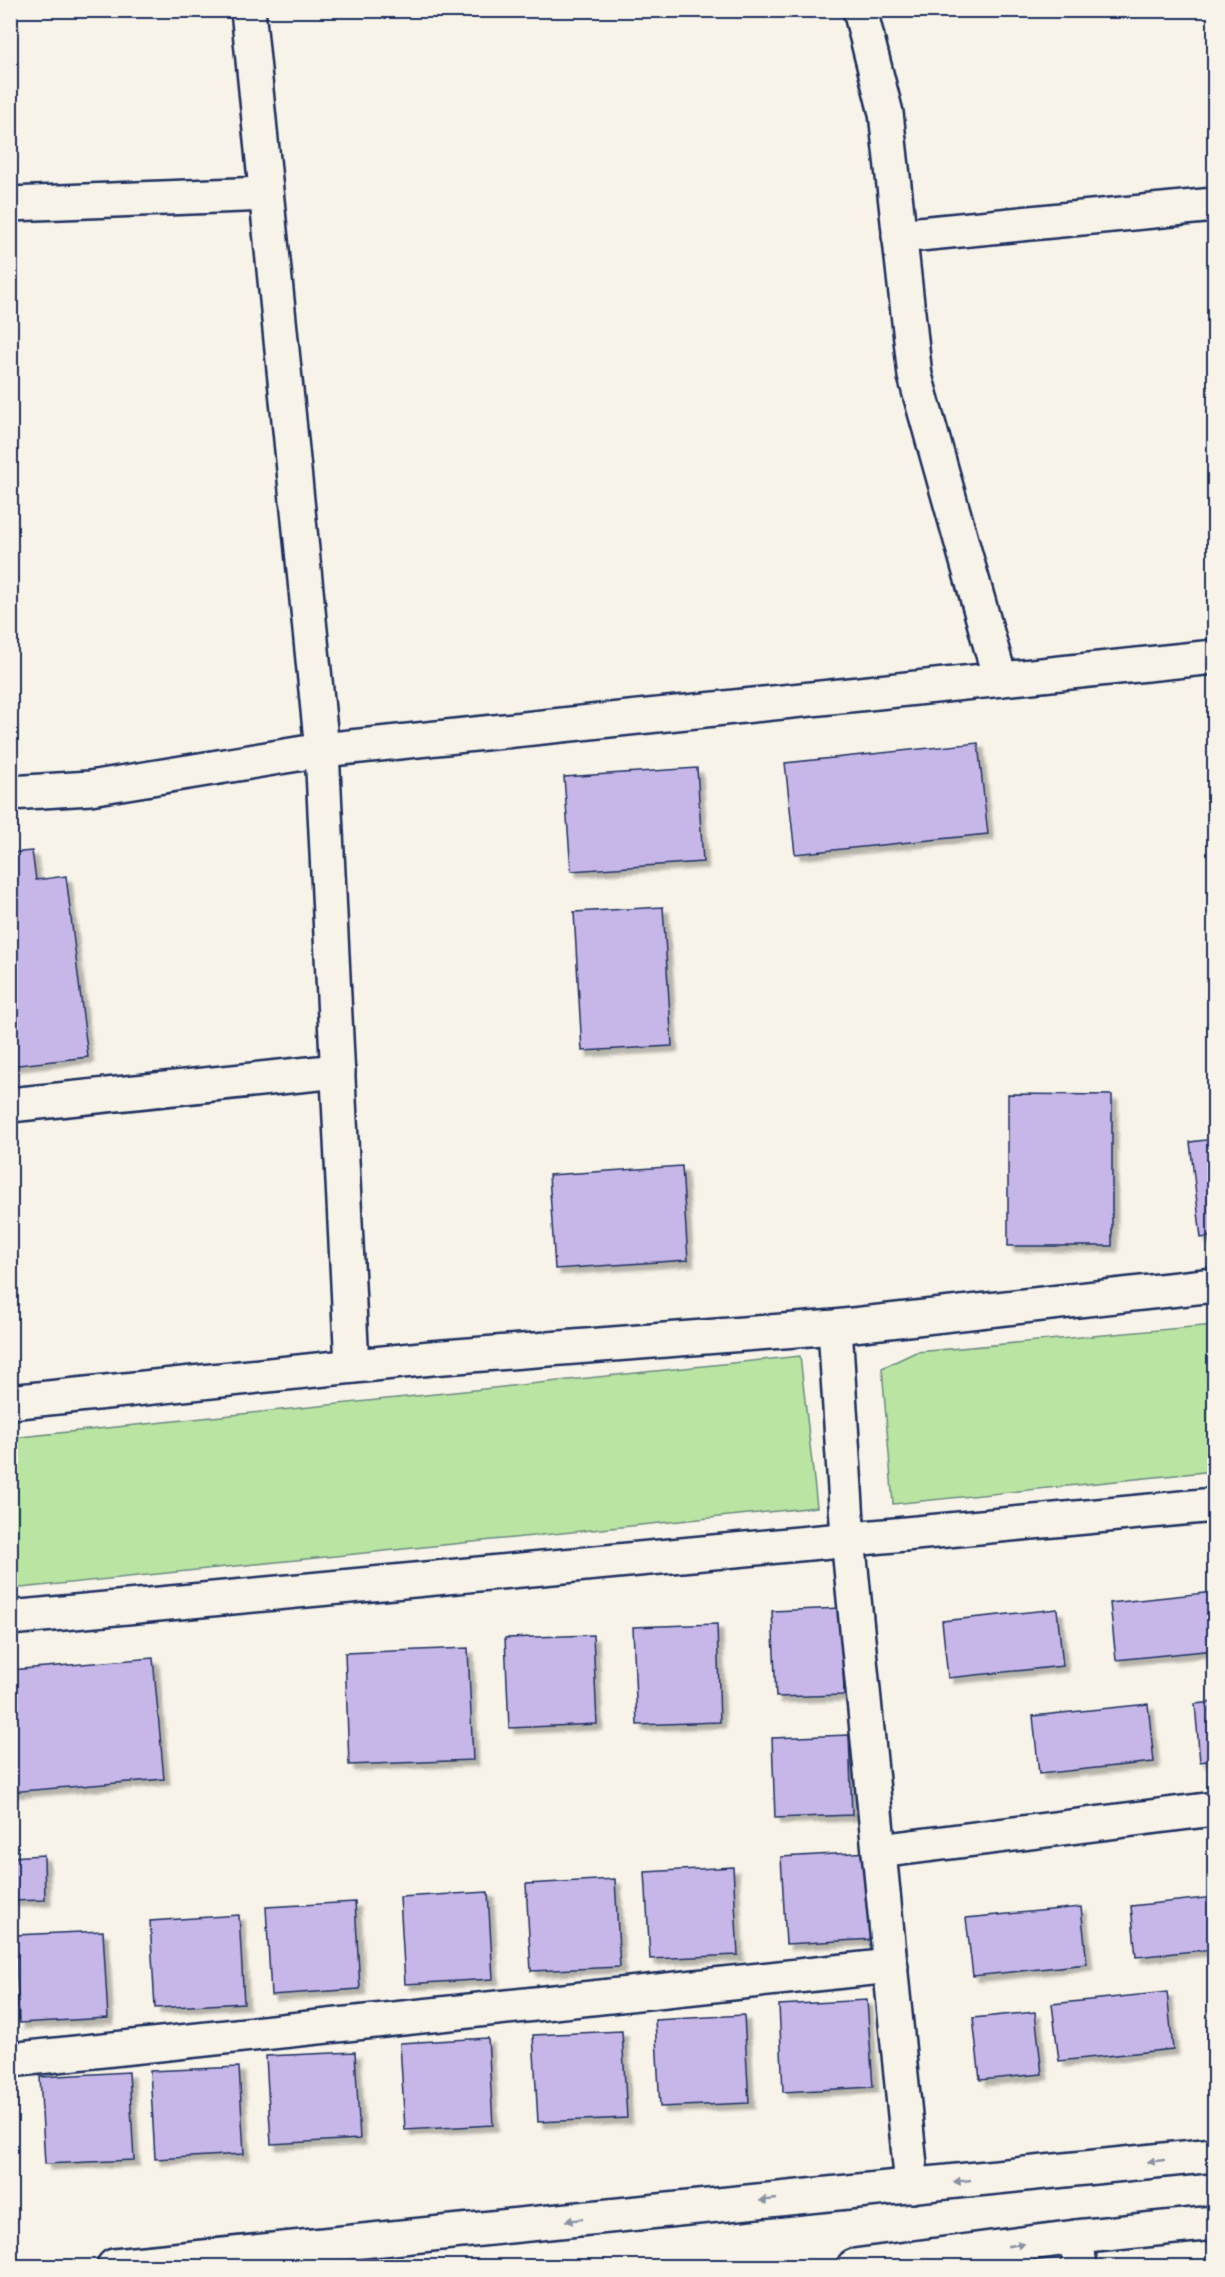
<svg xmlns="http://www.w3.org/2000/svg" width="1225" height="2277" viewBox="0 0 1225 2277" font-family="Itim,sans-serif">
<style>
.green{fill:#b9e4a2;stroke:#6a8a80;stroke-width:1.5}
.building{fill:#c6b7e8;stroke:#1b2f5e;stroke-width:1.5;filter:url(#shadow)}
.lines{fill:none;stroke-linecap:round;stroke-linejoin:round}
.minor-casing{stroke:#1b2f5e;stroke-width:38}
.secondary-casing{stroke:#1b2f5e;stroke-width:38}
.minor{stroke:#f7f3e8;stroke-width:33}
.secondary{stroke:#f7f3e8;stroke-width:33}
.oneway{fill:#8991a3}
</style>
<defs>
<filter id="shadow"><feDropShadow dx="5.5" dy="5.5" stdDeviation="1.5" flood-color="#0004"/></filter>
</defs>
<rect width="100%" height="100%" fill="#f7f3e8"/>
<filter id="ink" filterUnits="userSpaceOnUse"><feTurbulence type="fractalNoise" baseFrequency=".0167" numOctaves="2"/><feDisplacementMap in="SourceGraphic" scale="12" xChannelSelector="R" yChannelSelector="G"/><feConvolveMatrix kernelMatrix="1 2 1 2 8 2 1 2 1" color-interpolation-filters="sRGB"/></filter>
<g filter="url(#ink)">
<g class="green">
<polygon points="1214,1325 1214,1471 893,1504 882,1368 916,1352"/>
<polygon points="800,1356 817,1507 11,1589 11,1438"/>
</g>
<g class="building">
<polygon points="978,743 988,834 795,854 785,763"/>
<polygon points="697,768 703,862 571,871 564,777"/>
<polygon points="32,851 36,880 66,876 88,1057 10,1066 10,853"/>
<polygon points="663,907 672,1046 582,1051 574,912"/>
<polygon points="1008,1094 1112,1095 1112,1246 1008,1246"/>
<polygon points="1214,1139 1214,1236 1201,1238 1190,1142"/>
<polygon points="682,1166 688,1260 555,1269 549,1175"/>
<polygon points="1214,1592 1214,1650 1116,1660 1110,1603"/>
<polygon points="841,1608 844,1695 776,1697 772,1611"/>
<polygon points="1057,1609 1063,1666 948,1678 942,1621"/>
<polygon points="717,1624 720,1722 637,1725 633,1627"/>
<polygon points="593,1635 597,1724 509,1728 505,1638"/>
<polygon points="468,1648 473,1760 349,1765 345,1653"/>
<polygon points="153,1658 164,1779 10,1792 10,1670"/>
<polygon points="1214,1702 1214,1760 1200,1762 1195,1704"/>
<polygon points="1148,1704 1154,1762 1039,1774 1033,1716"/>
<polygon points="849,1735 852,1815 775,1818 772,1738"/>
<polygon points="870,1852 875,1939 786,1944 781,1857"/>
<polygon points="44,1855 45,1900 10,1901 10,1857"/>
<polygon points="733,1867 738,1955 650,1959 645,1872"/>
<polygon points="615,1879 620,1967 531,1971 526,1884"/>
<polygon points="488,1892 493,1979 405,1984 400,1897"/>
<polygon points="1214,1897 1214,1949 1136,1957 1131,1906"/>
<polygon points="355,1902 360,1989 271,1995 266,1907"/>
<polygon points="1081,1907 1087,1964 973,1976 966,1918"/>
<polygon points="239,1915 244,2003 155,2008 150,1921"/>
<polygon points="103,1931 108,2018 19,2023 15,1935"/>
<polygon points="1167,1992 1173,2049 1059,2061 1052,2004"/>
<polygon points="867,2000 873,2087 783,2092 779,2005"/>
<polygon points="1035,2012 1042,2074 980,2080 973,2018"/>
<polygon points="744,2015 749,2103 660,2107 655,2020"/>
<polygon points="622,2031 627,2118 538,2122 533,2035"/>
<polygon points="488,2038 493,2125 405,2130 400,2043"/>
<polygon points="355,2052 360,2139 271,2144 266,2056"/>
<polygon points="239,2067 244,2154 155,2159 150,2071"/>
<polygon points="129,2072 134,2160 45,2164 40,2077"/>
</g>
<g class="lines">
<defs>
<g id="minor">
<polyline points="248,10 322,750 352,1366"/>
<polyline points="860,10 886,113 915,376 1000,679"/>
<polyline points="10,204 266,194"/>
<polyline points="899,236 1214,205"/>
<polyline points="10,793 90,788 322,750 1214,657"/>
<polyline points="10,1105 338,1071"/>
<polyline points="835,1327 848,1538 912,2186"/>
<polyline points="10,1402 431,1358 835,1327 1214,1285"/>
<polyline points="10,1618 1214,1505"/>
<polyline points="879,1851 1214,1809"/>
<polyline points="10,2060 891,1966"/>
<polyline points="1076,2237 1080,2266"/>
</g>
<g id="secondary">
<polyline points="114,2266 1214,2155"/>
<polyline points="854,2266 1076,2237 1214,2223"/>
</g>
</defs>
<use href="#minor" class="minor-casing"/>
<use href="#secondary" class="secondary-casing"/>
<use href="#minor" class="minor"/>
<use href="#secondary" class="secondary"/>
</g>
<defs><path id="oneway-solid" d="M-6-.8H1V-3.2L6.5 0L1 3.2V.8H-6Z" transform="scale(1.5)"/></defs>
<g class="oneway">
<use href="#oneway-solid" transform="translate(1156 2161) rotate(174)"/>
<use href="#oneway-solid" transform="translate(962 2181) rotate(174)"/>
<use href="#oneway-solid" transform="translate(768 2200) rotate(174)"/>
<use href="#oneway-solid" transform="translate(574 2220) rotate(174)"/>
<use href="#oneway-solid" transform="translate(1016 2245) rotate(-8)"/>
</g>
</g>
<rect width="1225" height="2277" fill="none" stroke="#f7f3e8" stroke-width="36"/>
<rect x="18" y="18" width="1189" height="2241" fill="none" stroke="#1b2f5e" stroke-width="2" filter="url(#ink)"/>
</svg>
